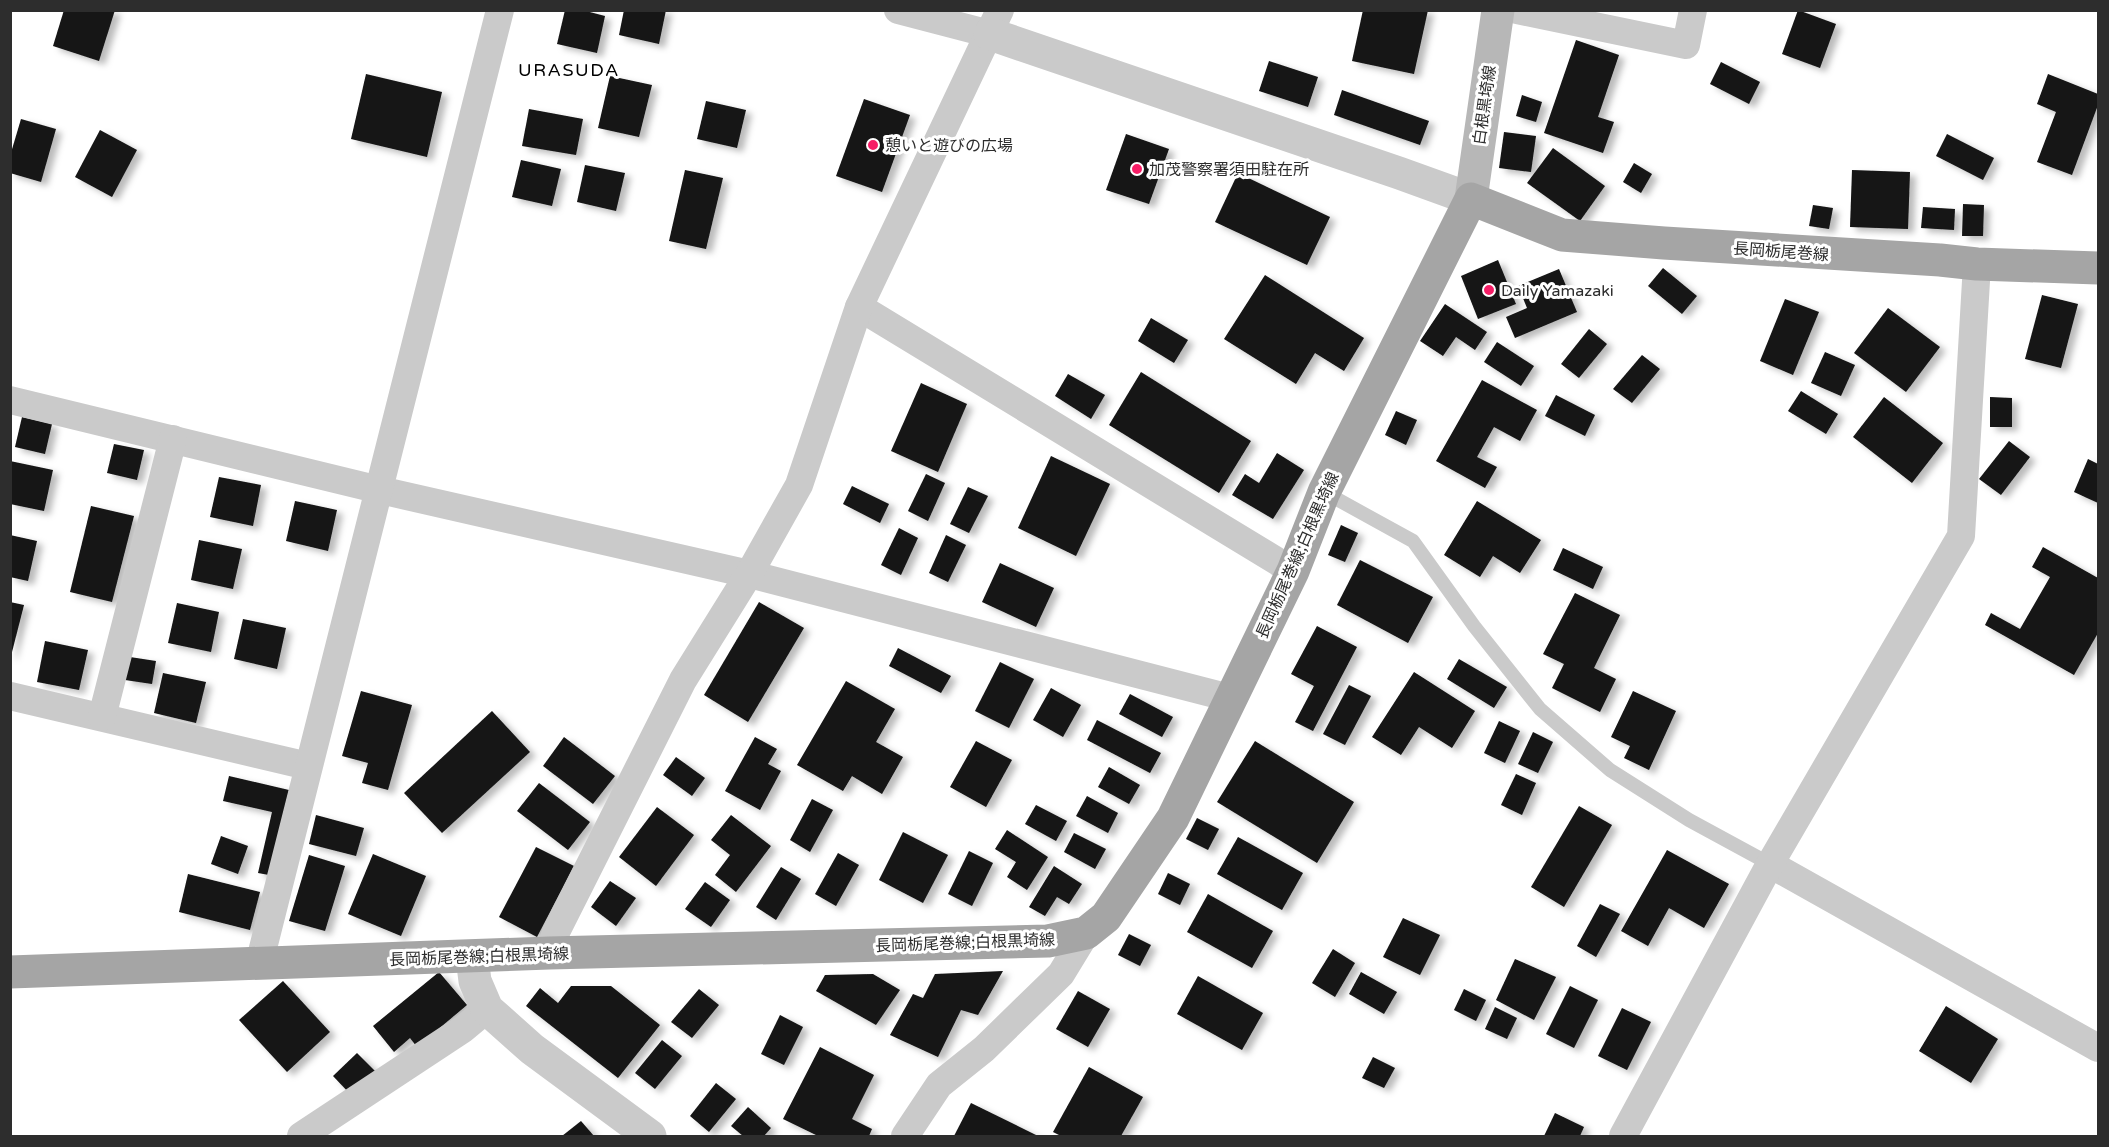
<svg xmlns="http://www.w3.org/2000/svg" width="2109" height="1147" viewBox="0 0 2109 1147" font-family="'Varela Round','Noto Sans JP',sans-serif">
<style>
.building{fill:#141414;filter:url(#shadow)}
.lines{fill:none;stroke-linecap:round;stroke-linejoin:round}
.service{stroke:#cacaca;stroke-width:14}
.minor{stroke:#cacaca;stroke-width:28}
.tertiary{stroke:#cacaca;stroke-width:33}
.secondary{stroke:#b7b7b7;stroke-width:33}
.primary{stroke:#a5a5a5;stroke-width:33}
.poi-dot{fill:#f61d66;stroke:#fff;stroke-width:2}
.labels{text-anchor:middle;stroke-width:6;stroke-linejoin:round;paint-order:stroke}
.street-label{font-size:16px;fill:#2d2d2d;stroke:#fff}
.poi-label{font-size:16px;fill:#2d2d2d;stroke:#fff;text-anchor:start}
.neighbourhood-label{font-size:18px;letter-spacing:1.5px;fill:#000;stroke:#fff}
</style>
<defs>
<filter id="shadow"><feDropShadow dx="6" dy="4" stdDeviation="3" flood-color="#0004"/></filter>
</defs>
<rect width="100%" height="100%" fill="#fff"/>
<g class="building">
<polygon points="64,10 115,10 99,61 53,46"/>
<polygon points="565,10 582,10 605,16 597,53 557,44"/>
<polygon points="624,10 666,10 659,44 619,35"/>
<polygon points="1363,10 1428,10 1414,74 1352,61"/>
<polygon points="1798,10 1836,24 1820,68 1782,54"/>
<polygon points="1576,40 1619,55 1598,117 1614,122 1603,153 1544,133"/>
<polygon points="1269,61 1318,77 1308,107 1259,91"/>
<polygon points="1721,62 1760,82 1749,104 1710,84"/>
<polygon points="366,74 442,92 427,157 351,139"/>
<polygon points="2048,74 2098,94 2098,105 2072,175 2037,162 2056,112 2037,104"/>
<polygon points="610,76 652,85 639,137 598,128"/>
<polygon points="1342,90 1429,121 1420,145 1334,115"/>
<polygon points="1522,95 1542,102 1536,122 1516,116"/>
<polygon points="864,99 910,115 882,192 836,176"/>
<polygon points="706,101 746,110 737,148 697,139"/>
<polygon points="529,109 583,119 576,155 522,146"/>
<polygon points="21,119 56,129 41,182 10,173 10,156"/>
<polygon points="100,130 137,150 112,197 75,177"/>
<polygon points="1504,132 1536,136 1531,172 1499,168"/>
<polygon points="1126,134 1169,149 1149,204 1106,190"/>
<polygon points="1947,134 1994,158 1983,180 1936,156"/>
<polygon points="1553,148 1605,186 1580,221 1527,183"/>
<polygon points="521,160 561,169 552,206 512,197"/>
<polygon points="1634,163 1652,174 1641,193 1623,182"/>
<polygon points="585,165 625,173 616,211 577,202"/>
<polygon points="685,170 723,178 706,249 669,241"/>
<polygon points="1852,170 1910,172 1908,229 1850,227"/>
<polygon points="1238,173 1330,217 1307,265 1215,222"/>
<polygon points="1963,204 1984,205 1983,236 1962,236"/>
<polygon points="1813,205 1833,208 1829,229 1809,226"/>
<polygon points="1923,207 1955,209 1954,230 1921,228"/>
<polygon points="1498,260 1516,304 1478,319 1461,276"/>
<polygon points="1663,268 1697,296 1682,314 1648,286"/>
<polygon points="1559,269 1577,312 1515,338 1506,317 1527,308 1518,286"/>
<polygon points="1265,275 1364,338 1344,371 1315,353 1296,384 1224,339"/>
<polygon points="2042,295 2078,304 2061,368 2025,359"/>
<polygon points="1785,299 1819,312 1793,375 1760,361"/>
<polygon points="1445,304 1487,332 1475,350 1456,337 1443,356 1420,341"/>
<polygon points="1888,308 1940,347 1906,392 1854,353"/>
<polygon points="1151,318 1188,340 1174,363 1138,341"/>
<polygon points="1589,329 1607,344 1579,378 1561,364"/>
<polygon points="1497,342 1534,366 1521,386 1484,362"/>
<polygon points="1825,352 1855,365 1841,396 1811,383"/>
<polygon points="1642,355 1660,369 1632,403 1613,389"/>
<polygon points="1141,372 1251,441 1219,493 1109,425"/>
<polygon points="1068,374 1105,395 1091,419 1055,396"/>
<polygon points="1482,380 1537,410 1520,441 1494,427 1477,457 1497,467 1485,488 1436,461"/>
<polygon points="921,383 967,404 938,472 891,451"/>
<polygon points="1801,391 1838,414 1826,434 1788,411"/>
<polygon points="1556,395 1595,415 1585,436 1545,416"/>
<polygon points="1884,397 1943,443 1912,483 1853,437"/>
<polygon points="1990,397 2012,398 2012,427 1990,427"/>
<polygon points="1396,411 1417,420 1406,445 1385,435"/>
<polygon points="22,417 52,424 45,454 15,447"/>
<polygon points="2009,441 2030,457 2001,495 1979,479"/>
<polygon points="114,444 144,450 137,480 107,473"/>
<polygon points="1277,453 1304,470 1273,519 1232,495 1245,474 1259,483"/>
<polygon points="1051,456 1110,484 1076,556 1018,528"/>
<polygon points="2088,459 2098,464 2098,503 2074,492"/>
<polygon points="10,461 53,470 44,511 10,504"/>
<polygon points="926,474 945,483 928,521 908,511"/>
<polygon points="219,477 261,485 253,526 210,517"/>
<polygon points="852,486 889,504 880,523 843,504"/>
<polygon points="968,487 988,496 969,533 950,524"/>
<polygon points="295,501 337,510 328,551 286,541"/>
<polygon points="1477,501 1541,540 1520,573 1493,556 1480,577 1444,555"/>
<polygon points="91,506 134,516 112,602 70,592"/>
<polygon points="1341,525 1358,533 1345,562 1328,555"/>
<polygon points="899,528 918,538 901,575 881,565"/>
<polygon points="10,535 37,541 28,581 10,577"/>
<polygon points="946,535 966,545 948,582 929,573"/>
<polygon points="199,540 242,549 233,589 191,580"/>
<polygon points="2043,547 2098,578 2098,633 2074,675 1985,625 1991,613 2020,629 2050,577 2032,567"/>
<polygon points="1563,548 1603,567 1593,589 1553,570"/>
<polygon points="1360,560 1433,597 1408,643 1337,605"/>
<polygon points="1000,563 1054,588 1036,627 982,602"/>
<polygon points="1575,593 1620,615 1594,668 1616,679 1600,712 1552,688 1564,664 1543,654"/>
<polygon points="10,602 24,605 11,656 10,656"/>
<polygon points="759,602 804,628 748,722 704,695"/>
<polygon points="177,603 219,612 211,652 168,643"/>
<polygon points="243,619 286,628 277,669 234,659"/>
<polygon points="1317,626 1357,647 1313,731 1295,722 1314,686 1291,674"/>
<polygon points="45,641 88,650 79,690 37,682"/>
<polygon points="898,648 951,676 941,693 889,666"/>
<polygon points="130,657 156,661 152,684 125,680"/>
<polygon points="1459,659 1507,687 1494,708 1447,679"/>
<polygon points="1000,662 1034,679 1009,728 975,711"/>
<polygon points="1414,672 1475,711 1452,748 1419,727 1401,755 1372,737"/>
<polygon points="163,673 206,682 196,723 154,713"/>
<polygon points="846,681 895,709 876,742 903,757 882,794 852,776 843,791 797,765"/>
<polygon points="1349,685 1371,696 1345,745 1323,734"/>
<polygon points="1051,688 1081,705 1063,737 1033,720"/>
<polygon points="361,691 412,705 388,790 362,783 368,763 342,756"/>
<polygon points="1633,691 1676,711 1649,770 1624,758 1630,746 1611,737"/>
<polygon points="1130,694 1173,717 1162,737 1119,714"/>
<polygon points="492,711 530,752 442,833 404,793"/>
<polygon points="1097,720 1161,753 1150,773 1087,740"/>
<polygon points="1499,721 1520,731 1505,763 1484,753"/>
<polygon points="1533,732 1553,742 1538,773 1518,764"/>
<polygon points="564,737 615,776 593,804 543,766"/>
<polygon points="755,737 777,749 768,764 781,771 760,810 725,791"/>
<polygon points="976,741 1012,760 986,807 950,787"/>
<polygon points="1255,741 1354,802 1317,863 1217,802"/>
<polygon points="676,757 705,778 692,796 663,775"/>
<polygon points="1109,767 1140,785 1129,804 1098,787"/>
<polygon points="1516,774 1536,783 1522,815 1501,805"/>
<polygon points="229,776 289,790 269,875 258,873 272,812 223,801"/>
<polygon points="539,783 590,822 568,850 517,811"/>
<polygon points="1087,796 1118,813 1108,833 1076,816"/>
<polygon points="812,799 833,810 810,852 790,840"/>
<polygon points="1036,805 1067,821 1056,841 1025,824"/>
<polygon points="1579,806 1612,825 1564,907 1531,887"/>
<polygon points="657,807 694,835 656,886 619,857"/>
<polygon points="316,815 364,828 356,856 309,844"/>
<polygon points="731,815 771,846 736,892 715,875 730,855 711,840"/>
<polygon points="1197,818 1219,829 1208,850 1186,839"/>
<polygon points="1007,830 1048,857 1027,890 1007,877 1016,862 995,849"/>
<polygon points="903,832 948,855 923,903 879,880"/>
<polygon points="1074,833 1106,849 1095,869 1064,852"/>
<polygon points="221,836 248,846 238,874 211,864"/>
<polygon points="1238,837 1303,873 1282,910 1217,874"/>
<polygon points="536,847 574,866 537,937 499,917"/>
<polygon points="1667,850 1729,884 1704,928 1669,908 1648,946 1621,931"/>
<polygon points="969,851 993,863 972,906 948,894"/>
<polygon points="838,853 859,865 836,906 815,894"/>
<polygon points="373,854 426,876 401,936 348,914"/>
<polygon points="309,855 345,866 325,931 289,921"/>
<polygon points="1054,866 1082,884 1069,904 1057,897 1045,916 1029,907"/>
<polygon points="781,867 801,879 776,920 756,907"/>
<polygon points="1168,873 1190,884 1180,905 1158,894"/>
<polygon points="188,874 260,892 250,930 179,912"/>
<polygon points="610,881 636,898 616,926 591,907"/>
<polygon points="705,882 730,900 711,927 685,909"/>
<polygon points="1208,894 1273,931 1252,968 1187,932"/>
<polygon points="1600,904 1620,914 1596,957 1577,946"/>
<polygon points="1403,918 1440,935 1420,975 1383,957"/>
<polygon points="1129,934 1151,945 1140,966 1118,955"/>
<polygon points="1333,949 1355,963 1335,997 1312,983"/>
<polygon points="1515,959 1556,977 1534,1020 1496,1000"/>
<polygon points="1003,971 978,1015 961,1010 938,1057 890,1035 913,994 923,998 935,974"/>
<polygon points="439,972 467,1005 417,1047 410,1038 394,1052 373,1026"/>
<polygon points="1361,972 1397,992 1384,1014 1349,994"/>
<polygon points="873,974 900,990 876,1025 816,991 825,975"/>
<polygon points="1198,976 1263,1013 1242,1050 1177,1014"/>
<polygon points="283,981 330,1032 287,1072 239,1020"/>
<polygon points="571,986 611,986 660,1025 618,1078 526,1006 540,988 558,1003"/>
<polygon points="1570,986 1598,1000 1574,1048 1546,1034"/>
<polygon points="699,989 719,1005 692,1038 671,1022"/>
<polygon points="1464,989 1486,1000 1476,1021 1454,1010"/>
<polygon points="1078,991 1110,1009 1088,1047 1056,1029"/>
<polygon points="1946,1006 1998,1039 1971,1083 1919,1051"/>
<polygon points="1495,1007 1517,1018 1507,1039 1485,1029"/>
<polygon points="1622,1008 1651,1022 1627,1070 1598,1056"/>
<polygon points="780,1015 803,1027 784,1065 761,1054"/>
<polygon points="662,1040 682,1056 655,1089 635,1073"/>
<polygon points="820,1047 874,1075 852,1119 872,1129 869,1136 818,1136 783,1119"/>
<polygon points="357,1053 376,1072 351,1095 333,1076"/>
<polygon points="1373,1057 1395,1068 1384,1088 1362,1078"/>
<polygon points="1089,1067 1143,1097 1121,1136 1061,1136 1053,1132"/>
<polygon points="716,1083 736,1099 709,1132 690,1116"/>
<polygon points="971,1103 1038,1136 954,1136"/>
<polygon points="748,1107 771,1128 764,1136 743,1136 731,1126"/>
<polygon points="1555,1113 1584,1127 1580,1136 1544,1136"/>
<polygon points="581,1121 594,1136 562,1136"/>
</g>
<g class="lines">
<polyline class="service" points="1324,492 1413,541 1474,626 1540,709 1610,770 1689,820 1770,864"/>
<g class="minor">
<polyline points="898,10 990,34"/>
<polyline points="1517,10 1686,45 1693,10"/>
<polyline points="859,307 1293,571"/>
<polyline points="10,400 380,490 749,574 1230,698"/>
<polyline points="10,696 308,766"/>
<polyline points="102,717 173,439"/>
<polyline points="1770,864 2098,1048"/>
<polyline points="549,953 556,932 683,680 749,574 799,485 859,307 1000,10"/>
<polyline points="259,964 500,10"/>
<polyline points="301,1136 463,1029 487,1009"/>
<polyline points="905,1136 939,1085 984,1049 1061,974 1086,933"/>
<polyline points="1623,1136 1770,864 1961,536 1977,264"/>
</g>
<g class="tertiary">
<polyline points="990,34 1399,173 1471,199"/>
<polyline points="472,957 475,981 487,1009 532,1049 650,1136"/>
</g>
<polyline class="secondary" points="1471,199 1498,10"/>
<polyline class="primary" points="10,972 549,953 1048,941 1086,933 1106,917 1173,818 1293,571 1324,492 1471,199 1562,235 1664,243 1940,260 1977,264 2098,268"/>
</g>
<g class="poi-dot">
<circle cx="873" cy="145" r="6"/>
<circle cx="1137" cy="169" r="6"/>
<circle cx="1489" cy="290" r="6"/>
</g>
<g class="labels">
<g class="street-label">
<text transform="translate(1484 105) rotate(-82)" y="6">白根黒埼線</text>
<text transform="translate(1781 251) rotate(4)" y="6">長岡栃尾巻線</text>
<text transform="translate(1297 555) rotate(-66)" y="6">長岡栃尾巻線;白根黒埼線</text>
<text transform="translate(965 942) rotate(-2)" y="6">長岡栃尾巻線;白根黒埼線</text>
<text transform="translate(479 956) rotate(-2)" y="6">長岡栃尾巻線;白根黒埼線</text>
</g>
<g class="poi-label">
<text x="885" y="151">憩いと遊びの広場</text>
<text x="1149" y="175">加茂警察署須田駐在所</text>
<text x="1501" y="296">Daily Yamazaki</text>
</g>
<g class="neighbourhood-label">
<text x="569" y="76">URASUDA</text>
</g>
</g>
<rect width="2109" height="1147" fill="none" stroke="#2d2d2d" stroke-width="24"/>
</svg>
